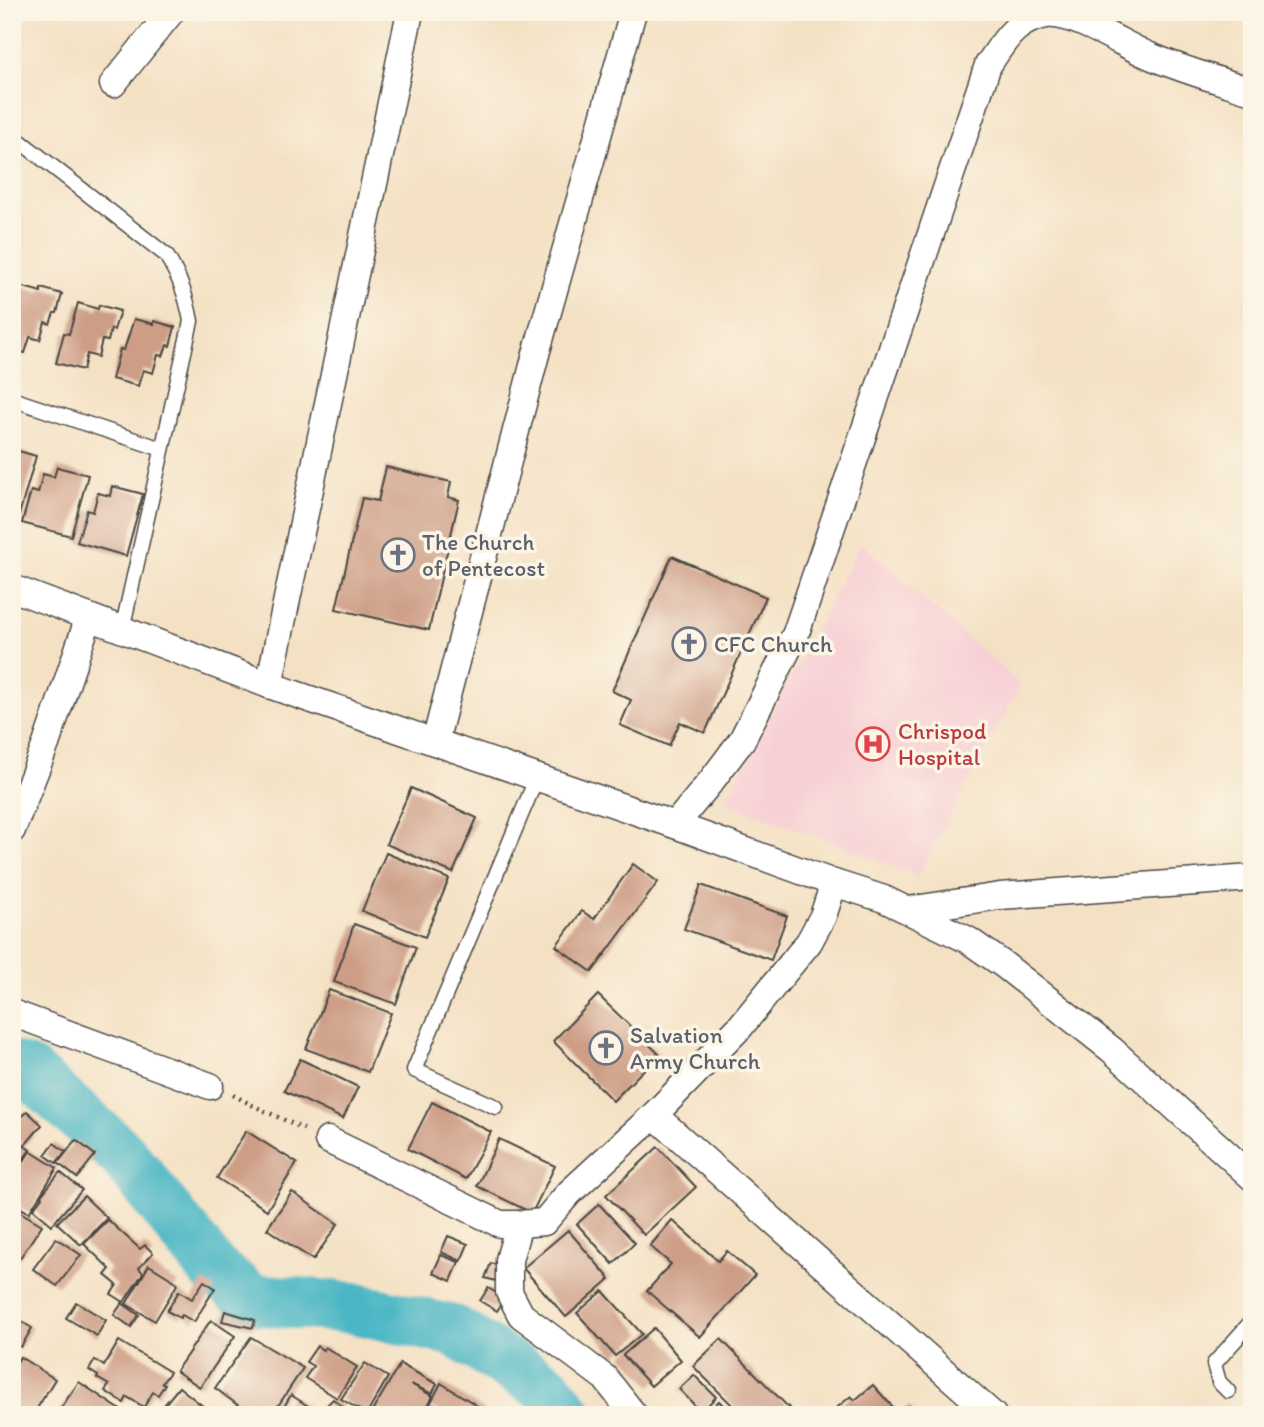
<svg xmlns="http://www.w3.org/2000/svg" width="1264" height="1427" viewBox="0 0 1264 1427" font-family="Itim,sans-serif">
<style>
.built{fill:#f7cfd4}
.lines{fill:none;stroke-linecap:round;stroke-linejoin:round}
.river{stroke:#49b6c5;stroke-width:52}
.building{fill:#cd9d86}
.service-casing{stroke:#494642;stroke-width:17}
.minor-casing{stroke:#494642;stroke-width:29}
.path{stroke:#494642;stroke-width:4.5;stroke-dasharray:2 5;stroke-linecap:butt}
.service{stroke:#fff;stroke-width:14}
.minor{stroke:#fff;stroke-width:26}
.labels{text-anchor:middle;stroke-width:7;stroke-linejoin:round;paint-order:stroke}
.worship-label{font-size:23px;fill:#5b616d;stroke:#fcf5e5;text-anchor:start}
.health-label{font-size:23px;fill:#be3a42;stroke:#fcf5e5;text-anchor:start}
</style>
<rect width="100%" height="100%" fill="#fcf5e5"/>
<filter id="ink" filterUnits="userSpaceOnUse"><feTurbulence type="fractalNoise" baseFrequency=".0143" numOctaves="2"/><feDisplacementMap in="SourceGraphic" scale="14" xChannelSelector="R" yChannelSelector="G"/><feConvolveMatrix kernelMatrix="1 2 1 2 8 2 1 2 1" color-interpolation-filters="sRGB"/></filter>
<filter id="wash" filterUnits="userSpaceOnUse"><feTurbulence type="fractalNoise" baseFrequency=".00686" numOctaves="4" result="noise"/><feDisplacementMap in="SourceGraphic" scale="28" xChannelSelector="R" yChannelSelector="G"/><feGaussianBlur stdDeviation="1.57" result="paint"/><feColorMatrix in="noise" values="0 0 0 0 0 0 0 0 0 0 0 0 0 0 0 0 0 1.4 0 .05"/><feComposite in="paint" operator="in"/></filter>
<g filter="url(#wash)">
<rect width="100%" height="100%" fill="#f4e1c4"/>
<polygon class="built" points="861,543 1021,685 918,876 725,802"/>
<g class="lines">
<polyline class="river" points="12,1067 29,1073 122,1154 214,1270 252,1299 354,1308 454,1331 547,1388 568,1415"/>
</g>
<g id="blocks">
<g class="building">
<polygon points="20,286 41,292 41,288 62,294 57,313 54,313 50,324 45,322 40,340 30,337 25,353 12,350 12,314"/>
<polygon points="78,303 98,309 99,305 120,311 114,330 111,329 108,341 102,340 98,357 87,354 83,370 56,363 64,333 69,334"/>
<polygon points="134,319 154,324 154,321 175,327 170,346 167,345 163,356 158,355 153,373 143,370 138,386 112,379 120,349 124,350"/>
<polygon points="12,449 36,456 17,522 12,521"/>
<polygon points="57,467 88,475 71,536 22,523 31,491 38,493 43,474 54,477"/>
<polygon points="386,467 451,482 448,497 459,500 429,630 336,609 362,498 378,501"/>
<polygon points="112,486 143,494 126,556 77,542 87,510 93,512 98,493 110,496"/>
<polygon points="672,556 766,597 705,733 680,722 669,746 620,725 631,700 612,691"/>
<polygon points="411,788 477,818 453,873 386,844"/>
<polygon points="386,853 449,879 425,937 362,911"/>
<polygon points="633,864 658,882 592,972 556,946 582,911 594,919"/>
<polygon points="701,885 787,916 771,960 684,929"/>
<polygon points="354,924 416,947 396,1004 334,982"/>
<polygon points="329,990 391,1013 368,1072 306,1049"/>
<polygon points="598,995 659,1054 613,1101 553,1041"/>
<polygon points="300,1059 358,1087 343,1119 284,1091"/>
<polygon points="432,1102 491,1132 466,1179 408,1149"/>
<polygon points="27,1111 42,1125 25,1145 12,1134 12,1125"/>
<polygon points="246,1131 297,1163 267,1210 217,1178"/>
<polygon points="12,1137 30,1150 12,1174"/>
<polygon points="499,1139 555,1166 532,1213 477,1186"/>
<polygon points="76,1140 95,1155 77,1178 58,1163"/>
<polygon points="54,1143 66,1152 56,1163 45,1155"/>
<polygon points="658,1147 696,1187 644,1235 606,1195"/>
<polygon points="30,1151 57,1168 29,1213 12,1202 12,1181"/>
<polygon points="60,1172 82,1190 52,1225 33,1209 42,1197 41,1196"/>
<polygon points="292,1192 338,1224 313,1260 267,1229"/>
<polygon points="84,1196 107,1218 81,1245 57,1223"/>
<polygon points="599,1204 635,1243 613,1264 577,1224"/>
<polygon points="12,1207 42,1225 20,1258 12,1253"/>
<polygon points="108,1220 140,1249 145,1245 153,1253 139,1268 143,1273 124,1302 111,1294 117,1285 105,1275 110,1269 84,1244"/>
<polygon points="672,1220 718,1261 727,1251 755,1275 700,1337 647,1291 671,1264 650,1246"/>
<polygon points="568,1230 610,1279 566,1317 523,1268"/>
<polygon points="448,1236 468,1244 461,1261 441,1252"/>
<polygon points="56,1238 81,1255 57,1286 33,1269"/>
<polygon points="441,1255 459,1262 451,1281 433,1273"/>
<polygon points="491,1263 501,1267 496,1281 485,1278"/>
<polygon points="149,1265 178,1283 155,1321 126,1304"/>
<polygon points="204,1281 215,1288 194,1322 182,1315 180,1318 167,1311 179,1291 192,1299"/>
<polygon points="488,1288 505,1298 497,1311 480,1301"/>
<polygon points="603,1291 642,1334 615,1356 577,1313"/>
<polygon points="76,1302 106,1320 97,1336 66,1318"/>
<polygon points="122,1303 139,1315 131,1327 114,1315"/>
<polygon points="225,1311 255,1320 253,1328 222,1321"/>
<polygon points="12,1316 32,1328 21,1347 12,1342"/>
<polygon points="211,1320 235,1336 200,1387 176,1371"/>
<polygon points="654,1328 681,1360 651,1386 623,1355"/>
<polygon points="251,1337 303,1368 272,1415 251,1415 215,1388"/>
<polygon points="721,1339 796,1415 742,1415 693,1366"/>
<polygon points="119,1341 170,1372 162,1383 165,1384 158,1395 153,1392 144,1407 127,1397 124,1403 105,1391 109,1385 97,1378 98,1376 89,1370 95,1360 104,1366"/>
<polygon points="317,1346 323,1350 325,1347 357,1367 337,1398 305,1378 313,1366 306,1362"/>
<polygon points="20,1357 55,1379 33,1415 12,1415 12,1370"/>
<polygon points="365,1363 388,1377 367,1414 341,1399"/>
<polygon points="400,1364 437,1384 432,1394 411,1384 433,1396 427,1407 442,1415 370,1415"/>
<polygon points="694,1375 716,1397 701,1412 679,1389"/>
<polygon points="79,1382 128,1415 56,1415"/>
<polygon points="441,1383 484,1410 481,1415 445,1415 429,1406"/>
<polygon points="873,1385 899,1414 909,1406 916,1415 828,1415 851,1396 855,1400"/>
<polygon points="179,1387 214,1415 156,1415"/>
<polygon points="291,1395 322,1415 279,1415"/>
<polygon points="333,1399 342,1406 335,1413 326,1406"/>
<polygon points="719,1401 732,1415 704,1415"/>
</g>
</g>
</g>
<g filter="url(#ink)">
<use href="#blocks" fill-opacity="0" stroke="#494642" stroke-width="2"/>
<g class="lines">
<defs>
<g id="service">
<path d="M12,135L166,255C180,278 186,295 191,321L122,630"/>
<polyline points="12,399 162,449"/>
<polyline points="496,1107 414,1070 537,777"/>
<polyline points="1228,1391 1219,1382 1214,1364 1252,1321"/>
</g>
<g id="minor">
<polyline points="113,84 171,12"/>
<polyline points="12,588 269,685 675,825 834,883 884,899 968,940 1004,965 1112,1050 1252,1177"/>
<polyline points="269,685 410,12"/>
<polyline points="435,742 536,354 633,12"/>
<path d="M675,825L712,780L742,740L796,633L988,65C1005,40 1015,20 1047,15C1072,11 1125,46 1150,56C1183,70 1218,80 1252,91"/>
<polyline points="12,830 46,744 89,617"/>
<polyline points="908,910 1000,896 1252,878"/>
<polyline points="12,1013 210,1086"/>
<polyline points="654,1115 993,1415"/>
<polyline points="328,1140 500,1224 519,1224 544,1222 569,1193 654,1115 740,1027 809,942 823,916 834,883"/>
<polyline points="519,1224 509,1260 509,1292 521,1315 605,1378 634,1415"/>
</g>
</defs>
<use href="#service" class="service-casing"/>
<use href="#minor" class="minor-casing"/>
<polyline class="path" points="233,1095 252,1105 304,1129"/>
<use href="#service" class="service"/>
<use href="#minor" class="minor"/>
</g>
</g>
<defs>
<symbol id="church-ring" viewBox="-11 -11 22 22"><circle r="9.5" fill="#fcf5e5" stroke="#6b7280" stroke-width="1.5"/><path d="M-1.2-6h2.4v3.5h3.3v2.4h-3.3V6h-2.4V-.1h-3.3v-2.4h3.3Z" fill="#6b7280"/></symbol>
<symbol id="hospital-ring" viewBox="-11 -11 22 22"><circle r="9.5" fill="#fcf5e5" stroke="#e0444e" stroke-width="1.5"/><path d="M-5-5h3v3.5h4V-5h3V5h-3V1.5h-4V5h-3Z" fill="#e0444e"/></symbol>
</defs>
<g fill-rule="evenodd">
<use href="#church-ring" x="379" y="536" width="38" height="38"/>
<use href="#church-ring" x="670" y="625" width="38" height="38"/>
<use href="#hospital-ring" x="854" y="725" width="38" height="38"/>
<use href="#church-ring" x="587" y="1029" width="38" height="38"/>
</g>
<g class="labels">
<g class="worship-label">
<text x="422" y="550">The Church<tspan x="422" dy="26">of Pentecost</tspan></text>
<text x="714" y="652">CFC Church</text>
<text x="630" y="1043">Salvation<tspan x="630" dy="26">Army Church</tspan></text>
</g>
<g class="health-label">
<text x="898" y="739">Chrispod<tspan x="898" dy="26">Hospital</tspan></text>
</g>
</g>
<rect width="1264" height="1427" fill="none" stroke="#fcf5e5" stroke-width="42"/>
</svg>
